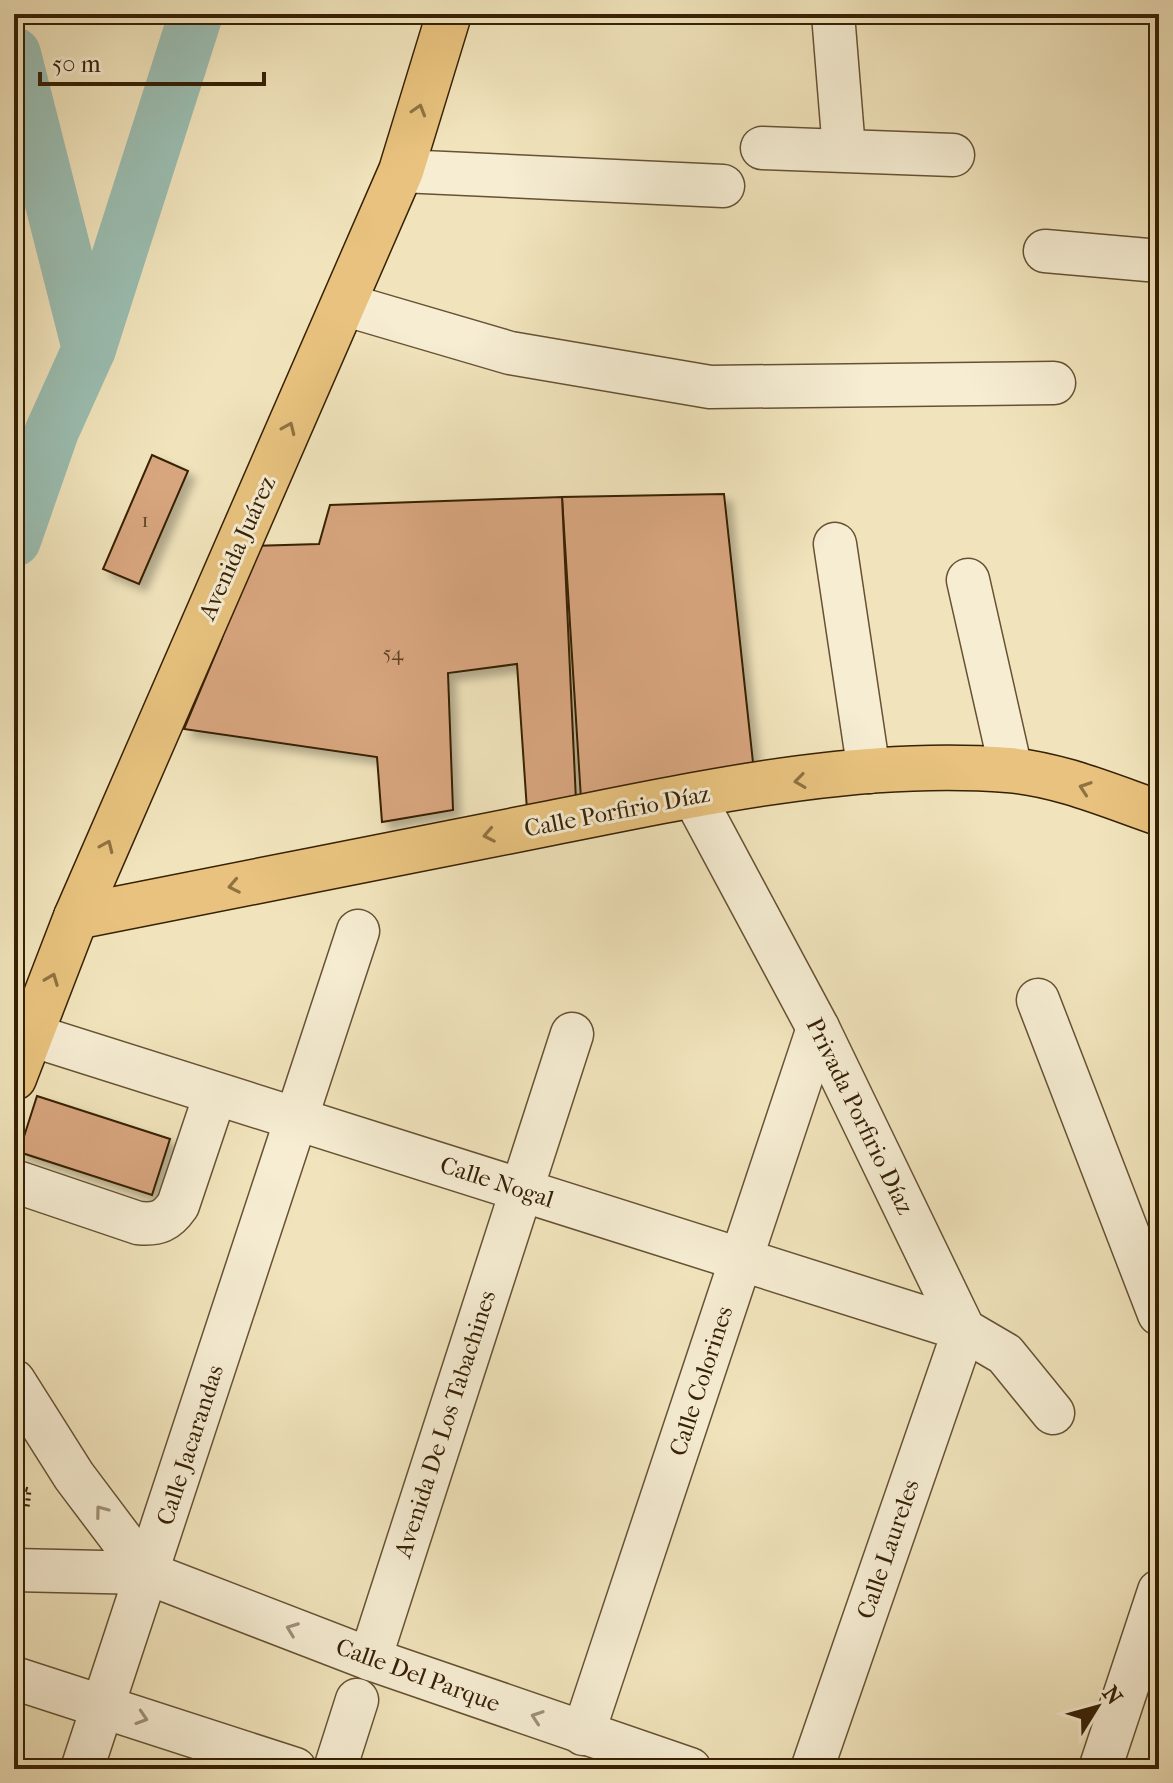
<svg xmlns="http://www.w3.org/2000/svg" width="1173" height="1783" viewBox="0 0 1173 1783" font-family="'IM FELL French Canon',serif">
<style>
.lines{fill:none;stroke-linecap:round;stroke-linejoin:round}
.river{stroke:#9bbeb2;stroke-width:54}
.building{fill:#d7a57e;stroke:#372105;stroke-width:2;filter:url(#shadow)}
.minor-casing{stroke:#665233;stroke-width:45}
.major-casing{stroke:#372105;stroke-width:47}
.path{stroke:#372105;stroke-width:5;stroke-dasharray:2 4;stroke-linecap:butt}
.minor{stroke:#f6edd3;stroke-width:42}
.major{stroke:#e8c27e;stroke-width:44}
.oneway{stroke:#907242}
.oneway2{stroke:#a09176}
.labels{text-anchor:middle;stroke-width:6;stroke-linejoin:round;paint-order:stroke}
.number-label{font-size:20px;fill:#5f4223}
.street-label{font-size:24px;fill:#372105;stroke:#f6edd3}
</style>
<defs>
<filter id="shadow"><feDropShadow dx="7" dy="7" stdDeviation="4" flood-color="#0004"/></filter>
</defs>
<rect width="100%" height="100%" fill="#f1e4bc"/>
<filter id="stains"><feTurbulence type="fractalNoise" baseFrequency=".0025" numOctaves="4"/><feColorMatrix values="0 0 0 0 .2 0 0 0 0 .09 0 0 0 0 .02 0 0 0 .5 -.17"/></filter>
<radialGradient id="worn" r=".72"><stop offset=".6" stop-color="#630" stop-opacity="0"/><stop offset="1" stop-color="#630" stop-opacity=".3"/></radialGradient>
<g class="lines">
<g class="river">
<polyline points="14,54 89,349 52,431 14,540"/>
<polyline points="89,349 196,14"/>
</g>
</g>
<g class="building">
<polygon points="152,455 188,471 139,584 103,569"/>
<polygon points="724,494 755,781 581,799 562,497"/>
<polygon points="562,497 576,801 527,810 517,664 448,673 453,810 382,822 377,757 184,729 221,641 251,546 319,544 330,505"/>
<polygon points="37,1096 170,1139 152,1195 19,1152"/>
</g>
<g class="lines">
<defs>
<g id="minor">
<polyline points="833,14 844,150"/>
<polyline points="762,148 953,155"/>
<polyline points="401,171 723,186"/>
<polyline points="1045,251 1159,261"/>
<polyline points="343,304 510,353 710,387 1054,383"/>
<polyline points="835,544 869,772"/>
<polyline points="968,580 1011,770"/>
<polyline points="693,795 818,1028 964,1330 1005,1354 1053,1413"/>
<polyline points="1038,1000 1159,1314"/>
<polyline points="31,1035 964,1330 812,1769"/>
<path d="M14,1181L138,1223C158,1225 167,1221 178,1205L215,1095"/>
<polyline points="14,1381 74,1476 147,1573"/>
<polyline points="14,1570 147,1573 370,1659 690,1769"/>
<polyline points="370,1659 572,1034"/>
<polyline points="14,1678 295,1769"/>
<polyline points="583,1734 818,1028"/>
<polyline points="82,1769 358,931"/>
<polyline points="335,1769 357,1700"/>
<polyline points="1100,1769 1159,1591"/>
</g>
<g id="major">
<path d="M76,917C234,886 393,854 551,823C698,794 858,758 1008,770C1059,774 1110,796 1159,813"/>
<polyline points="14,1078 76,917 401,171 449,14"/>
</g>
</defs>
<use href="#minor" class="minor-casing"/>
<use href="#major" class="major-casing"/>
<polyline class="path" points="14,1486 29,1490 27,1508 14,1505"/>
<use href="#minor" class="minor"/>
<use href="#major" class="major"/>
</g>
<defs><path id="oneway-chevron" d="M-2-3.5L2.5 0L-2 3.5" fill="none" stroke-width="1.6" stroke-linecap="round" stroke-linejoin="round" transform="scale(2)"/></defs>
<g class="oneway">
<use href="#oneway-chevron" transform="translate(419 110) rotate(-73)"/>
<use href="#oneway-chevron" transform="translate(289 428) rotate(-66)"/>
<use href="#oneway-chevron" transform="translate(800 781) rotate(172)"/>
<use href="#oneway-chevron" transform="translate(1085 788) rotate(-161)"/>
<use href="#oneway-chevron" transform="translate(489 835) rotate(169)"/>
<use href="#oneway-chevron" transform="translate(107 846) rotate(-66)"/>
<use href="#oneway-chevron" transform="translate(234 886) rotate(169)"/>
<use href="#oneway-chevron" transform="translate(52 979) rotate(-69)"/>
</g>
<g class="oneway2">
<use href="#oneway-chevron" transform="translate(101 1511) rotate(-127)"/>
<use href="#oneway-chevron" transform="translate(292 1629) rotate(-159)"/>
<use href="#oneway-chevron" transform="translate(537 1717) rotate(-161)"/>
<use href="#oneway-chevron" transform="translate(142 1718) rotate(18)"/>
</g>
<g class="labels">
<g class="number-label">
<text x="145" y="527">1</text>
<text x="393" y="660">54</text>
</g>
<g class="street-label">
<text transform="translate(237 548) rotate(-66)" y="8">Avenida Juárez</text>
<text transform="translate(617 811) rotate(-11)" y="8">Calle Porfirio Díaz</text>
<text transform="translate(860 1116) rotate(64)" y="8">Privada Porfirio Díaz</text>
<text transform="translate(497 1182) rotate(18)" y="8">Calle Nogal</text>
<text transform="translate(701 1381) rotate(-72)" y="8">Calle Colorines</text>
<text transform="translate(445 1424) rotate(-72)" y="8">Avenida De Los Tabachines</text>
<text transform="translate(190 1445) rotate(-72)" y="8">Calle Jacarandas</text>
<text transform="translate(888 1549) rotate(-71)" y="8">Calle Laureles</text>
<text transform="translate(418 1675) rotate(20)" y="8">Calle Del Parque</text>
</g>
</g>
<rect width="1173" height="1783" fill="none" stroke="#f1e4bc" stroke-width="48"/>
<rect x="16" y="16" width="1141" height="1751" fill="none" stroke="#372105" stroke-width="4"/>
<rect x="24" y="24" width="1125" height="1735" fill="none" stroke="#372105" stroke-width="2"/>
<g transform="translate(1097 1707) rotate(53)" stroke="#f6edd3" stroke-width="6" paint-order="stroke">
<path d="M0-6L14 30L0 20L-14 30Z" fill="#372105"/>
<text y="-12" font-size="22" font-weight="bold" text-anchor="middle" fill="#372105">N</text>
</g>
<path d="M40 72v12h224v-12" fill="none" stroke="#372105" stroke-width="4"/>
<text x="52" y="72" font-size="24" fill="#372105" stroke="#f6edd3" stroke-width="6" paint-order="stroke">50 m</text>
<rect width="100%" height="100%" filter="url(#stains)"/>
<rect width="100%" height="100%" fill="url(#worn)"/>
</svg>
